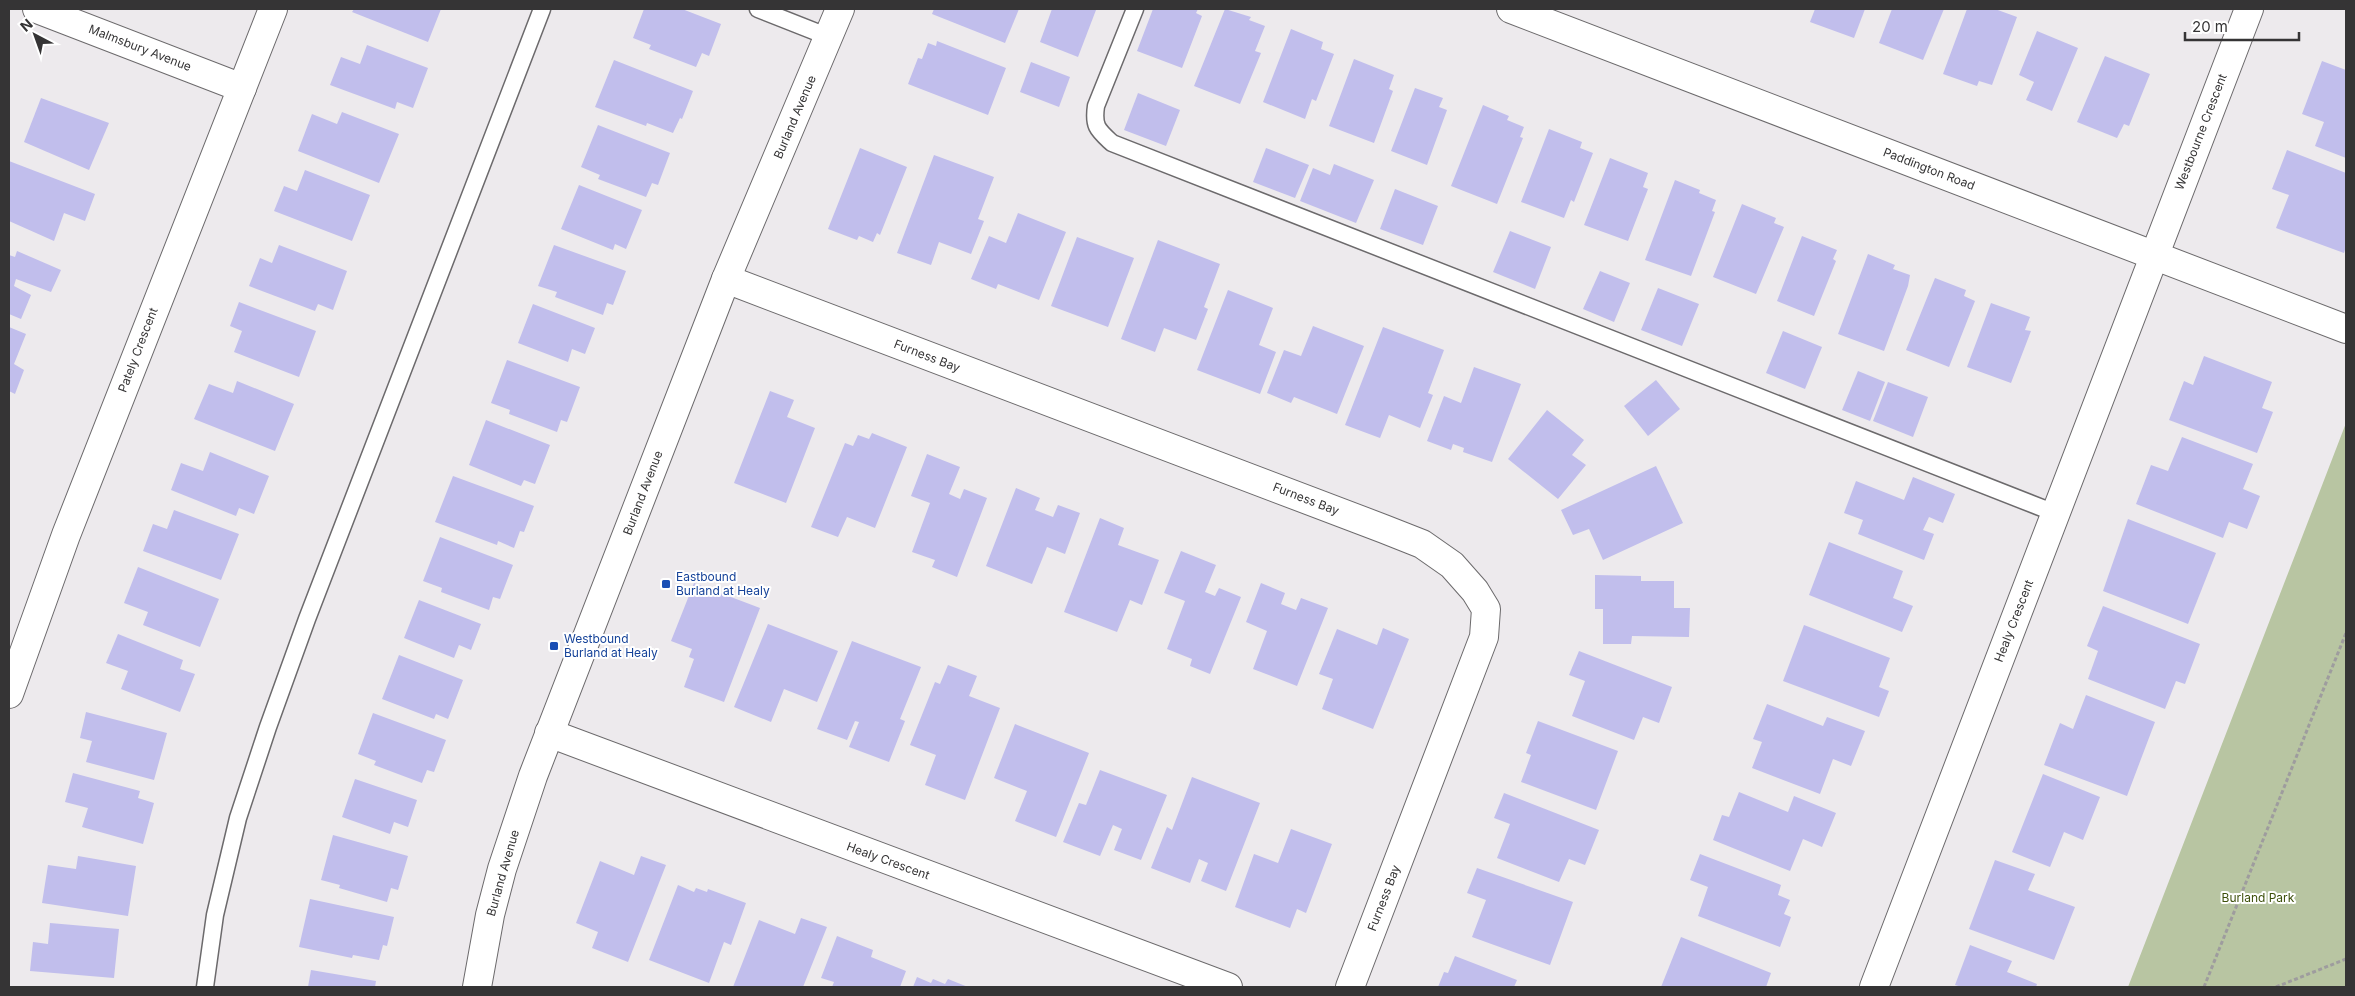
<svg xmlns="http://www.w3.org/2000/svg" width="2355" height="996" viewBox="0 0 2355 996" font-family="Inter,sans-serif">
<style>
.green{fill:#b8c5a2}
.building{fill:#c1beec}
.lines{fill:none;stroke-linecap:round;stroke-linejoin:round}
.lane-casing{stroke:#6c6a6c;stroke-width:19}
.street-casing{stroke:#6c6a6c;stroke-width:30}
.secondary-casing{stroke:#6c6a6c;stroke-width:30}
.path{stroke:#9e9c9e;stroke-width:3;stroke-dasharray:4 2.5;stroke-linecap:butt}
.lane{stroke:#fff;stroke-width:16}
.street{stroke:#fff;stroke-width:28}
.secondary{stroke:#fff;stroke-width:28}
.transit-dot{fill:#1a4fb4;stroke:#fff;stroke-width:2}
.labels{text-anchor:middle;stroke-width:4;stroke-linejoin:round;paint-order:stroke}
.street-label{font-size:12px;fill:#353435;stroke:#fff}
.transit-label{font-size:12px;fill:#164399;stroke:#fff;text-anchor:start}
.park-label{font-size:12px;fill:#3d500b;stroke:#fff}
</style>
<rect width="100%" height="100%" fill="#edeaed"/>
<polygon class="green" points="2346,423 2346,987 2128,987 2321,488"/>
<g class="building">
<polygon points="354,9 441,9 428,42 352,12"/>
<polygon points="644,9 682,9 721,24 709,56 702,53 696,67 649,49 651,45 633,38"/>
<polygon points="934,9 1019,9 1005,43 932,14"/>
<polygon points="1052,9 1096,10 1078,57 1040,42"/>
<polygon points="1153,9 1198,9 1196,13 1202,16 1182,68 1137,51"/>
<polygon points="1225,9 1251,17 1249,20 1265,26 1255,51 1261,53 1240,104 1194,86"/>
<polygon points="1815,9 1865,9 1854,38 1810,22"/>
<polygon points="1892,9 1944,9 1923,60 1879,43"/>
<polygon points="1967,9 1995,9 2017,17 1992,85 1979,81 1977,86 1943,74"/>
<polygon points="1291,29 1323,42 1321,49 1334,54 1316,101 1312,99 1305,119 1263,102"/>
<polygon points="2037,31 2078,48 2052,111 2026,100 2034,82 2019,75"/>
<polygon points="937,41 1006,68 988,115 908,84 918,58 922,59 928,43 936,46"/>
<polygon points="367,45 428,68 413,108 397,102 395,109 330,85 341,57 360,64"/>
<polygon points="2105,56 2150,74 2129,126 2124,124 2117,138 2077,122"/>
<polygon points="1354,59 1394,75 1389,89 1393,91 1374,143 1329,126"/>
<polygon points="614,60 693,91 682,119 680,118 673,133 647,123 646,126 595,107"/>
<polygon points="2322,61 2346,70 2346,158 2315,146 2324,122 2302,114"/>
<polygon points="1031,62 1070,77 1059,107 1020,92"/>
<polygon points="1415,88 1443,98 1439,107 1447,110 1427,165 1391,151"/>
<polygon points="1138,93 1180,110 1166,146 1124,130"/>
<polygon points="41,98 109,123 89,170 24,142"/>
<polygon points="1483,105 1509,116 1507,120 1524,127 1520,137 1523,138 1497,204 1451,186"/>
<polygon points="342,112 399,134 379,183 298,151 312,114 337,124"/>
<polygon points="598,125 670,153 658,185 652,183 646,197 598,179 600,175 581,167"/>
<polygon points="1549,129 1582,142 1580,148 1593,153 1574,202 1571,200 1564,218 1521,202"/>
<polygon points="860,148 907,167 880,235 877,233 873,242 859,236 857,240 828,229"/>
<polygon points="1266,148 1309,165 1295,198 1253,182"/>
<polygon points="2287,150 2346,173 2346,246 2344,253 2276,228 2289,195 2272,189"/>
<polygon points="934,155 994,177 978,219 984,221 971,254 939,242 931,265 897,253"/>
<polygon points="1610,158 1648,173 1643,187 1648,189 1628,241 1584,225"/>
<polygon points="9,161 95,194 85,221 64,213 54,241 9,221"/>
<polygon points="1334,164 1374,180 1356,223 1300,201 1313,168 1330,175"/>
<polygon points="305,170 370,195 352,241 274,211 284,186 297,191"/>
<polygon points="1675,180 1700,190 1699,193 1716,200 1712,211 1715,212 1691,276 1645,260"/>
<polygon points="579,185 642,210 626,249 615,244 613,250 561,229"/>
<polygon points="1395,189 1438,206 1423,245 1380,229"/>
<polygon points="1742,204 1776,218 1774,223 1784,227 1756,294 1713,277"/>
<polygon points="1018,213 1066,232 1039,300 998,284 996,289 971,279 989,236 1006,243"/>
<polygon points="1510,231 1551,247 1535,289 1493,272"/>
<polygon points="1802,236 1837,250 1833,259 1836,261 1814,316 1777,301"/>
<polygon points="1077,237 1134,258 1108,327 1051,306"/>
<polygon points="1158,240 1220,264 1204,307 1208,309 1196,340 1164,328 1155,352 1121,339"/>
<polygon points="279,245 347,271 333,310 318,304 315,311 249,286 260,258 272,263"/>
<polygon points="554,245 626,271 613,305 607,303 603,315 555,297 557,292 538,286"/>
<polygon points="17,251 61,270 51,292 16,279 14,286 31,295 21,319 9,314 9,255 15,257"/>
<polygon points="1868,254 1895,265 1893,269 1910,275 1908,286 1884,351 1838,334"/>
<polygon points="1600,271 1630,283 1614,322 1583,309"/>
<polygon points="1935,278 1966,290 1964,296 1975,301 1949,367 1906,350"/>
<polygon points="1658,288 1699,304 1682,346 1641,330"/>
<polygon points="1228,290 1273,308 1259,345 1276,352 1260,394 1197,370"/>
<polygon points="239,302 316,331 299,377 234,352 242,331 230,326"/>
<polygon points="1991,303 2030,317 2025,330 2031,331 2011,383 1967,367"/>
<polygon points="533,304 595,328 585,354 572,349 568,362 518,343"/>
<polygon points="1313,326 1364,346 1337,414 1294,397 1291,403 1267,393 1284,350 1301,356"/>
<polygon points="9,327 26,334 14,364 24,370 15,394 9,391"/>
<polygon points="1383,327 1444,350 1428,393 1433,395 1420,428 1389,415 1380,438 1345,425"/>
<polygon points="1783,331 1822,347 1805,389 1766,373"/>
<polygon points="2204,356 2272,382 2262,408 2273,412 2257,453 2169,420 2184,381 2193,385"/>
<polygon points="507,360 580,387 567,422 561,420 557,432 509,414 510,410 491,403"/>
<polygon points="1474,367 1521,384 1492,462 1463,452 1464,448 1453,444 1451,450 1427,441 1444,396 1461,403"/>
<polygon points="1858,371 1885,382 1870,421 1842,410"/>
<polygon points="1656,380 1680,409 1648,436 1624,406"/>
<polygon points="237,381 294,404 275,451 194,419 209,384 233,393"/>
<polygon points="1888,382 1928,397 1913,437 1873,421"/>
<polygon points="770,391 794,400 787,417 815,428 786,503 734,483"/>
<polygon points="1547,410 1584,440 1572,455 1586,465 1558,499 1508,459"/>
<polygon points="486,420 550,445 535,484 524,480 521,486 469,465"/>
<polygon points="872,433 907,447 875,528 847,517 838,537 811,527 845,443 853,446 858,435 869,439"/>
<polygon points="2182,437 2253,464 2243,489 2260,496 2247,529 2229,522 2223,538 2136,504 2151,465 2168,471"/>
<polygon points="210,452 269,476 254,514 239,508 236,516 171,490 181,463 203,471"/>
<polygon points="927,454 960,467 949,494 960,499 964,489 987,498 957,577 932,567 935,560 912,552 930,503 911,496"/>
<polygon points="1656,466 1683,523 1603,560 1589,529 1573,535 1561,510"/>
<polygon points="453,476 534,506 524,532 520,531 514,548 498,541 497,545 435,522"/>
<polygon points="1913,477 1955,494 1943,523 1929,517 1923,530 1934,534 1924,560 1858,534 1863,520 1844,513 1856,481 1904,500"/>
<polygon points="1016,488 1040,498 1035,510 1053,517 1058,505 1080,513 1065,554 1047,547 1032,584 986,566"/>
<polygon points="174,510 239,534 221,580 143,551 153,524 167,529"/>
<polygon points="1100,518 1124,528 1118,545 1159,560 1142,605 1130,600 1117,632 1064,612"/>
<polygon points="2128,519 2216,553 2188,624 2103,591"/>
<polygon points="440,537 513,565 500,599 493,597 489,610 441,592 442,588 423,581"/>
<polygon points="1829,542 1903,571 1893,598 1913,606 1902,632 1809,595"/>
<polygon points="1181,551 1216,565 1205,592 1215,596 1219,588 1241,597 1210,674 1190,666 1192,659 1167,649 1185,601 1164,593"/>
<polygon points="138,567 219,599 200,647 143,625 148,612 124,603"/>
<polygon points="1595,575 1641,576 1641,581 1674,581 1674,608 1690,608 1689,637 1632,636 1631,644 1603,644 1603,609 1595,609"/>
<polygon points="694,583 760,608 724,702 684,687 694,659 689,657 692,649 671,641"/>
<polygon points="1261,583 1285,593 1281,604 1296,610 1301,598 1328,608 1297,686 1253,669 1267,631 1246,622"/>
<polygon points="419,600 481,624 471,650 459,645 454,658 404,638"/>
<polygon points="2103,606 2200,644 2185,684 2176,681 2165,709 2088,679 2098,651 2087,646"/>
<polygon points="768,624 838,651 817,702 784,689 771,722 734,707"/>
<polygon points="1804,625 1890,658 1879,687 1889,691 1879,717 1783,681"/>
<polygon points="1383,628 1409,639 1373,729 1322,709 1333,679 1319,674 1337,629 1377,645"/>
<polygon points="118,634 183,660 180,669 195,674 180,712 121,689 128,671 106,663"/>
<polygon points="852,641 921,667 900,719 905,721 889,762 849,747 859,722 855,721 847,740 817,729"/>
<polygon points="1579,651 1672,687 1659,723 1643,717 1634,740 1572,716 1585,681 1569,675"/>
<polygon points="399,655 463,680 448,719 436,714 434,719 382,699"/>
<polygon points="948,665 977,676 969,696 1000,708 965,800 925,785 936,755 910,745 935,682 940,684"/>
<polygon points="2086,695 2155,722 2127,796 2044,765 2060,723 2073,729"/>
<polygon points="1767,704 1823,726 1827,717 1865,731 1851,766 1833,759 1820,794 1752,768 1762,742 1753,739"/>
<polygon points="86,712 167,733 154,780 86,762 92,741 80,738"/>
<polygon points="373,713 446,740 434,772 427,770 422,783 374,765 376,761 358,754"/>
<polygon points="1538,721 1618,751 1596,810 1521,782 1531,755 1526,753"/>
<polygon points="1015,724 1089,753 1056,837 1015,821 1027,791 994,778"/>
<polygon points="1100,770 1167,795 1141,860 1114,850 1122,829 1113,825 1100,856 1063,842 1079,803 1086,805"/>
<polygon points="73,773 140,791 138,798 154,803 143,844 82,827 88,808 65,802"/>
<polygon points="2043,774 2100,797 2083,840 2064,832 2050,867 2012,852"/>
<polygon points="1192,777 1260,803 1226,891 1201,881 1208,863 1199,859 1190,883 1151,868 1167,827 1172,830"/>
<polygon points="355,779 417,800 408,827 394,822 390,834 342,817"/>
<polygon points="1739,792 1788,812 1794,796 1836,813 1822,847 1803,839 1790,871 1713,840 1722,815 1729,817"/>
<polygon points="1504,793 1599,830 1585,865 1569,859 1559,882 1497,858 1510,824 1494,818"/>
<polygon points="1291,829 1332,844 1306,913 1297,909 1290,928 1235,907 1254,854 1278,863"/>
<polygon points="333,835 408,856 398,890 391,888 387,902 339,888 340,885 321,880"/>
<polygon points="1700,854 1781,885 1778,895 1790,900 1784,914 1791,917 1780,947 1698,916 1708,887 1690,880"/>
<polygon points="78,856 136,866 128,916 42,903 48,865 76,869"/>
<polygon points="641,856 666,865 628,962 592,948 598,932 576,923 600,861 634,875"/>
<polygon points="1995,860 2035,874 2028,890 2075,907 2054,960 1969,929"/>
<polygon points="1477,868 1573,902 1550,965 1472,937 1486,900 1467,893"/>
<polygon points="678,885 694,892 696,888 707,892 708,889 746,903 731,945 724,942 709,983 649,960"/>
<polygon points="310,899 394,917 387,946 383,945 379,960 353,955 352,958 299,947"/>
<polygon points="801,918 827,927 803,987 733,987 759,920 795,934"/>
<polygon points="50,923 119,929 114,978 30,971 33,942 48,944"/>
<polygon points="837,936 873,950 871,957 906,971 900,987 832,987 834,982 821,978"/>
<polygon points="1681,937 1771,973 1766,987 1661,987"/>
<polygon points="1970,945 2012,961 2007,972 2037,984 2036,987 1962,987 1955,985"/>
<polygon points="1455,956 1517,980 1514,987 1438,987 1444,972 1448,973"/>
<polygon points="311,970 376,981 375,987 308,987"/>
<polygon points="917,977 931,983 933,979 945,984 948,979 968,987 913,987"/>
</g>
<g class="lines">
<defs>
<g id="lane">
<polyline points="758,9 829,37"/>
<path d="M1135,9L1096,106C1093,127 1098,130 1112,143L2055,513"/>
<polyline points="205,987 215,915 238,818 268,727 307,619 542,9"/>
</g>
<g id="street">
<polyline points="37,9 242,88"/>
<polyline points="726,279 1384,529 1422,544 1452,565 1475,591 1486,609 1484,637 1350,987"/>
<polyline points="9,694 66,535 273,9"/>
<polyline points="549,733 1228,987"/>
<polyline points="1874,987 2249,9"/>
</g>
<g id="secondary">
<polyline points="1511,9 2346,329"/>
<polyline points="477,987 490,915 502,869 533,776 726,279 840,9"/>
</g>
</defs>
<use href="#lane" class="lane-casing"/>
<use href="#street" class="street-casing"/>
<use href="#secondary" class="secondary-casing"/>
<g class="path">
<polyline points="2204,987 2346,633"/>
<polyline points="2276,987 2346,959"/>
</g>
<use href="#lane" class="lane"/>
<use href="#street" class="street"/>
<use href="#secondary" class="secondary"/>
</g>
<g class="transit-dot">
<rect x="661" y="579" width="10" height="10" rx="2.5"/>
<rect x="549" y="641" width="10" height="10" rx="2.5"/>
</g>
<g class="labels">
<g class="street-label">
<text transform="translate(140 48) rotate(21)" y="4">Malmsbury Avenue</text>
<text transform="translate(795 117) rotate(-67)" y="4">Burland Avenue</text>
<text transform="translate(2201 132) rotate(-69)" y="4">Westbourne Crescent</text>
<text transform="translate(1929 169) rotate(21)" y="4">Paddington Road</text>
<text transform="translate(138 350) rotate(-69)" y="4">Pately Crescent</text>
<text transform="translate(927 356) rotate(21)" y="4">Furness Bay</text>
<text transform="translate(643 493) rotate(-69)" y="4">Burland Avenue</text>
<text transform="translate(1306 499) rotate(21)" y="4">Furness Bay</text>
<text transform="translate(2014 621) rotate(-69)" y="4">Healy Crescent</text>
<text transform="translate(888 861) rotate(20)" y="4">Healy Crescent</text>
<text transform="translate(503 873) rotate(-74)" y="4">Burland Avenue</text>
<text transform="translate(1384 898) rotate(-69)" y="4">Furness Bay</text>
</g>
<g class="transit-label">
<text x="676" y="581">Eastbound<tspan x="676" dy="14">Burland at Healy</tspan></text>
<text x="564" y="643">Westbound<tspan x="564" dy="14">Burland at Healy</tspan></text>
</g>
<g class="park-label">
<text x="2258" y="902">Burland Park</text>
</g>
</g>
<rect width="2355" height="996" fill="none" stroke="#353435" stroke-width="20"/>
<g transform="translate(35 35) rotate(319)" stroke="#ffffff" stroke-width="4" paint-order="stroke">
<path d="M0-4L9 19L0 12L-9 19Z" fill="#353435"/>
<text y="-8" font-size="14" font-weight="bold" text-anchor="middle" fill="#353435">N</text>
</g>
<path d="M2185 32v8h114v-8" fill="none" stroke="#353435" stroke-width="2.5"/>
<text x="2192" y="32" font-size="15" fill="#353435" stroke="#ffffff" stroke-width="4" paint-order="stroke">20 m</text>
</svg>
